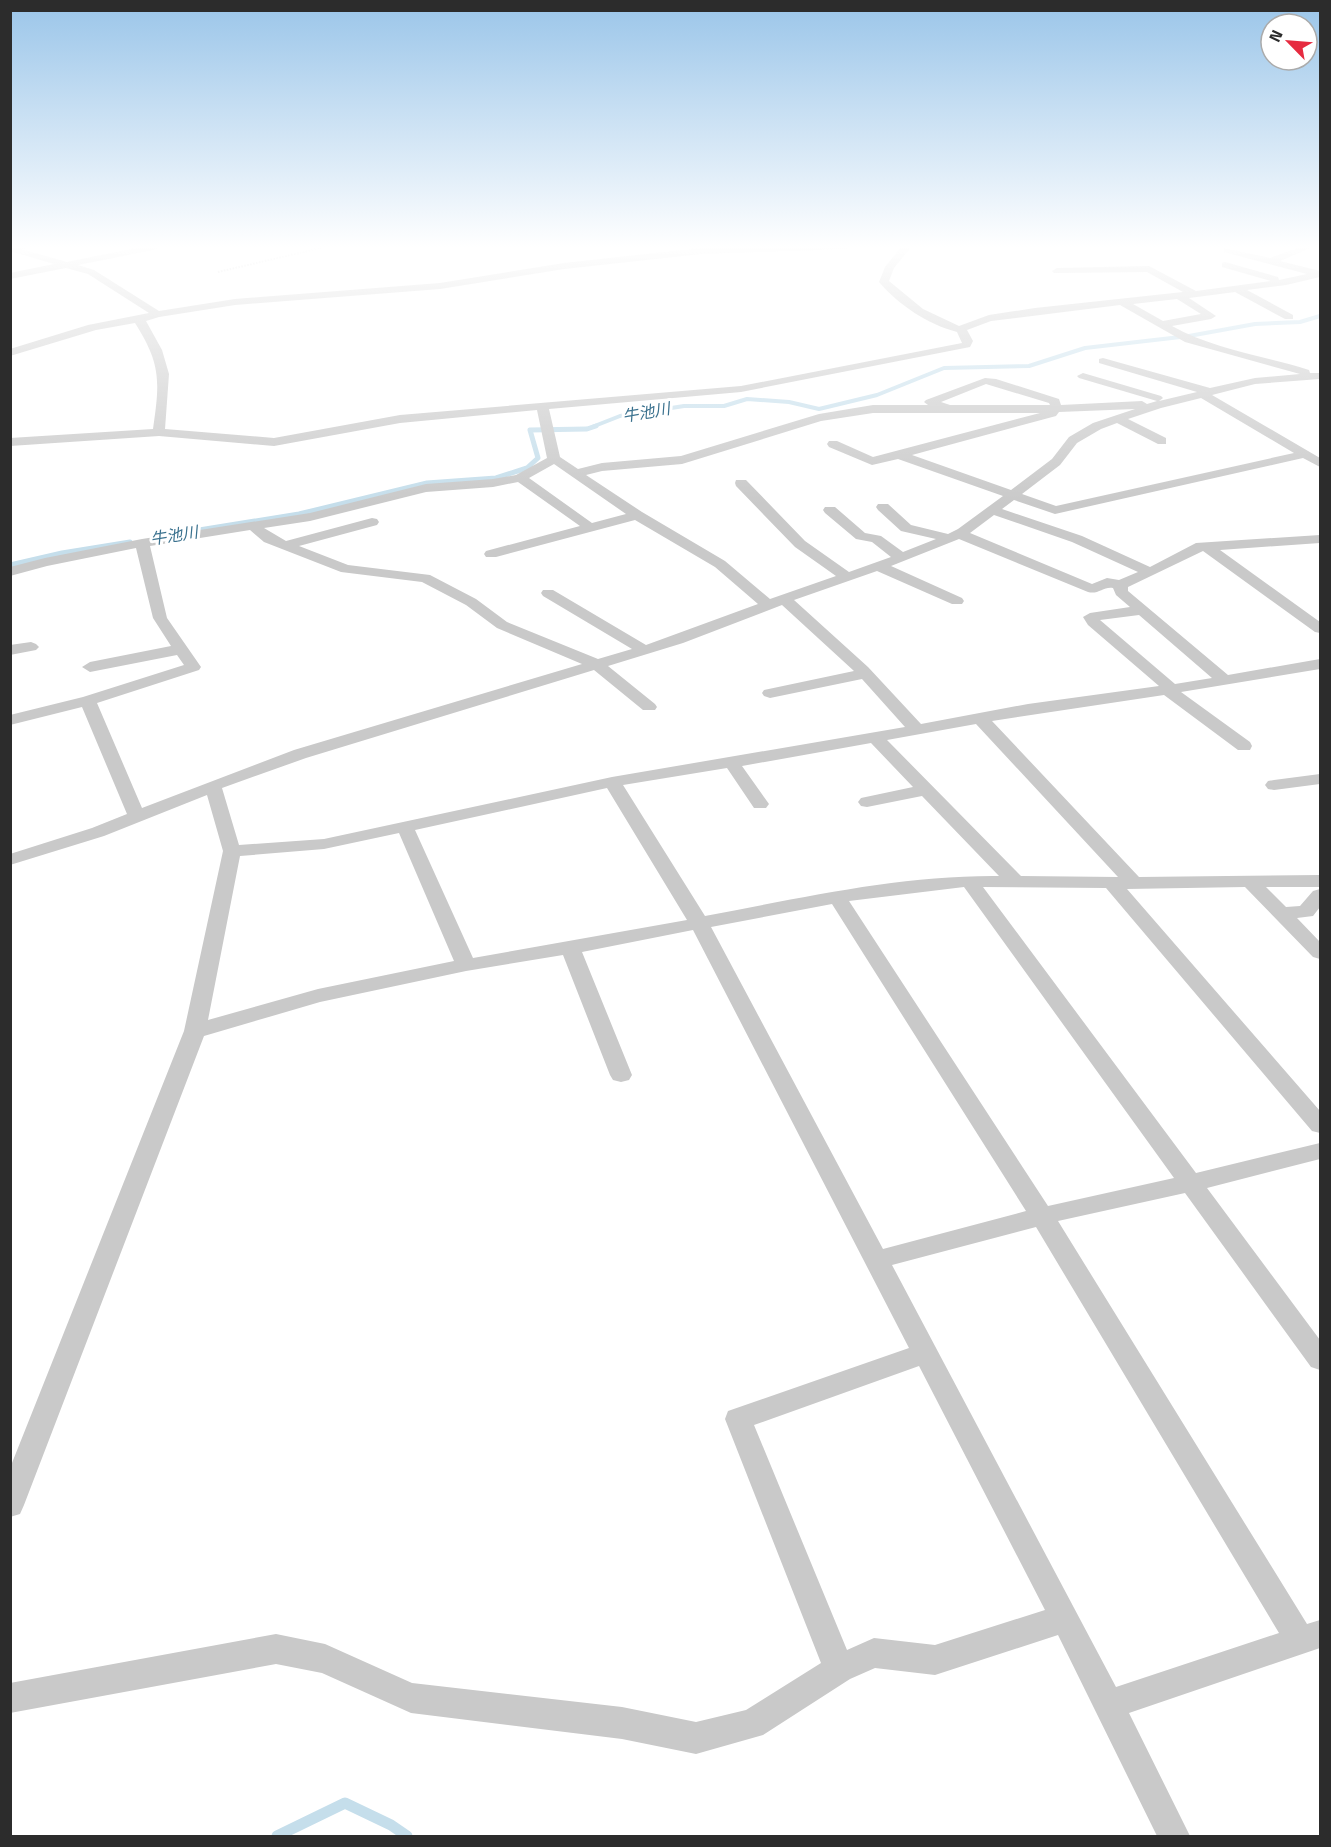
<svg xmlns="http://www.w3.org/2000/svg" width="1331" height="1847" viewBox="0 0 1331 1847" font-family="'Titillium Web','Noto Sans JP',sans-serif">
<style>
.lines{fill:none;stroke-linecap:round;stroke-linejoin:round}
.stream-far2{stroke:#c5deeb;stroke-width:4}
.stream-far1{stroke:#c5deeb;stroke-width:5}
.stream{stroke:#c5deeb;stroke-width:11}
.path{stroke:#c9c9c9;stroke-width:2;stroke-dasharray:1.5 1.5;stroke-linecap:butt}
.street{fill:#c9c9c9;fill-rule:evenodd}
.secondary{fill:#b6b6b6;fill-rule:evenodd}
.labels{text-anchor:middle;stroke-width:6;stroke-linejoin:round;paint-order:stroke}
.far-water-label{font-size:16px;font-style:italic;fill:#3a718e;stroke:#fff}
</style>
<rect width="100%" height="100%" fill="#fff"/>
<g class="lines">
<polyline class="stream-far2" points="592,427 620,416 684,406 724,406 747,399 789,402 819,409 877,395 944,368 1029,366 1085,348 1189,336 1255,324 1300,322 1320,316"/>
<g class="stream-far1">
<polyline points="162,536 299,514 427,483 496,478 527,468 538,458 530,430 587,429 596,426"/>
<polyline points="10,565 62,553 130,542"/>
</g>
<polyline class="stream" points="277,1836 345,1803 391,1825 407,1836"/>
<polyline class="path" points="218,272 329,246"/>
<g class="street">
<path d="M10,246L67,262L146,246H162L158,249L78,265L94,270L159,311L235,299L440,283L564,263L701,248L853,246L848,249L701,254L564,269L440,289L235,305L159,317L146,321L162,350L169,374L165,429L274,438L400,415L741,386L962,343L957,332C927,324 899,305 879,282L885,267L902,246H912L894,268L889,281L923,309L959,326L989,315L1035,308L1183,292L1147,272L1054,273L1052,271L1057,268L1149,266L1196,291L1271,281L1222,267V263L1225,262L1278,277L1279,280L1307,274L1224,252V248L1270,258L1303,246H1315L1280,261L1320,271V277L1286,285L1247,290L1293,315V319H1285L1235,292L1189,298L1216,316L1211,319L1172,326C1213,349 1264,356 1309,370L1310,373H1320V379L1255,384L1212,395L1320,458V467L1303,458L1055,514L1014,500L1002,509L1082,536L1150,567L1196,543L1320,535V543L1220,550L1320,622V633L1315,632L1203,551L1128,587V591L1228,675L1320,659V669L1181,692L1250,742L1252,746L1250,750H1238L1164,695L992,721L1139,877L1320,875V887H1266L1286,907L1300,906L1313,891L1320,889V907L1313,916L1297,918L1320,942V959L1313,957L1245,887L1127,889L1320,1111V1133L1312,1131L1106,888L983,887L1196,1173L1320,1143V1159L1207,1188L1320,1340V1370L1311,1367L1185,1193L1058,1221L1307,1624L1320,1620V1648L1129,1713L1190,1836H1157L1058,1635L935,1675L875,1668L850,1679L763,1735L696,1754L622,1739L411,1713L322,1673L276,1664L10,1713V1683L276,1634L325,1644L412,1683L622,1707L696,1722L746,1710L821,1663L725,1419L728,1411L909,1348L693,930L582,952L632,1075L629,1080L621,1082L613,1080L610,1075L563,955L466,971L320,1002L204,1036L24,1505L20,1514L10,1517V1468L184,1031L223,851L207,795L104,836L10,865V854L92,828L127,814L82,707L10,725V715L83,697L184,665L177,655L90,672L82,667L90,662L171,646L153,618L136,548L47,566L10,576V567L45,558L142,539L310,513L426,484L493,479L516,475L547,458L537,410L400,423L274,446L159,436L10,446V438L153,429C160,381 161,364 135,323L96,330L10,356V349L88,325L149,313L88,274L66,268L10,279V273L54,264L10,251ZM1177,299L1201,314L1163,321L1133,304ZM1120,305L1185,342L1300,374L1255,378L1210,388L1103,358L1099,359V363L1197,392L1159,401L1163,398L1161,396L1083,373L1077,376L1079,378L1157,401L1147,404L1142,401L1061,405L1059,399L996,379L985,378L926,400L924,402L928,405H873L819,414L681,456L602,463L578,469L560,457L549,409L741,392L970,347L973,341L967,330L991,321ZM986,384L1049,403L1050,405H950L941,402ZM1201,398L1294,453L1056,506L1022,494L1060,465L1077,443L1101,429L1117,423L1158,444H1166V438L1128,419L1161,408ZM1135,409L1093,423L1069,437L1052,459L1011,490L912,455L1056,416L1059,412ZM873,413H1040L873,457L837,441H829L827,444L829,447L872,465L898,459L1003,496L958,529L948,534L911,525L888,504H878L876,507L878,510L901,531L936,539L903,552L881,536L865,533L835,507H825L823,510L825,513L856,539L872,542L891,557L849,572L805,541L746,480H736L735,483L736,486L795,547L836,576L770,599L725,561L642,512L586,475L602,471L682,464L821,421ZM554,464L626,514L592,523L529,478ZM518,482L580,526L486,551L484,554L486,557H496L635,520L715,567L758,604L646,645L553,590H543L541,593L543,596L632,649L598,659L507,622L476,599L430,575L348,565L299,546L377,525L379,522L377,519L372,518L286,541L264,528L310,521L426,492L493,487ZM994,515L1072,542L1138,572L1119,580L1107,578L1092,584L970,533ZM250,530L264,542L341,572L422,582L466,605L497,628L582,664L294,750L142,808L97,703L199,670L201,667L167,618L150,546ZM959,539L1088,592C1098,595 1104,586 1113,588L1116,595L1130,607L1090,613L1083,617L1088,625L1159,686L1028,704L921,724L868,667L794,600L877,571L952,604H962L964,601L962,598L891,566ZM782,605L854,671L764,690L762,693L764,696L770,698L862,679L905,727L612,777L324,839L239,845L222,788L306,758L594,670L643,710H655L657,707L655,704L608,666L683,643ZM1139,615L1212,678L1175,684L1100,620ZM976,724L1118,877L1021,876L887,740ZM871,743L913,787L861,798L858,802L861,806L867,807L922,796L999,876C900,875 801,898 705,916L623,785L727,768L754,808H766L769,804L742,766ZM607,788L687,920L473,958L415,830ZM399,833L454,961L318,989L208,1020L240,856L324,849ZM964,887L1174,1178L1048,1206L849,901ZM832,904L1026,1211L883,1249L711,927ZM1036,1227L1279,1633L1116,1687L892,1265ZM919,1366L1045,1610L935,1645L874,1638L847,1650L754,1425Z"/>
<polygon points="31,642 36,644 39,647 36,650 10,655 10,645"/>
<polygon points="1320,774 1320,784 1274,790 1268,789 1265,785 1268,781 1274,780"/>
</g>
<polygon class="secondary" points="10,246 26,246 24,249 10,252"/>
</g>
<linearGradient id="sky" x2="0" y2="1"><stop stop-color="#9ac5e9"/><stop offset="0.49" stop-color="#fff"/><stop offset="1" stop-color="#fff" stop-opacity="0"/></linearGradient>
<rect width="1331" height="504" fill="url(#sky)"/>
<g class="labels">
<g class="far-water-label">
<text transform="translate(646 412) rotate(-10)" y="6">牛池川</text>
<text transform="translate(174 535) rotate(-9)" y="6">牛池川</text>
</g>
</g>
<rect width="1331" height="1847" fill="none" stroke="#2c2c2c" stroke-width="24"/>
<g transform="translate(1289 42) rotate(295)"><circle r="28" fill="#ffffff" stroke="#ababab" stroke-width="1.5"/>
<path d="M0-4.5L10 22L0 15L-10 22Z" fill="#e62b40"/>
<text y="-9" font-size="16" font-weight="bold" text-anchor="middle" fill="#2c2c2c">N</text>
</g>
</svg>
